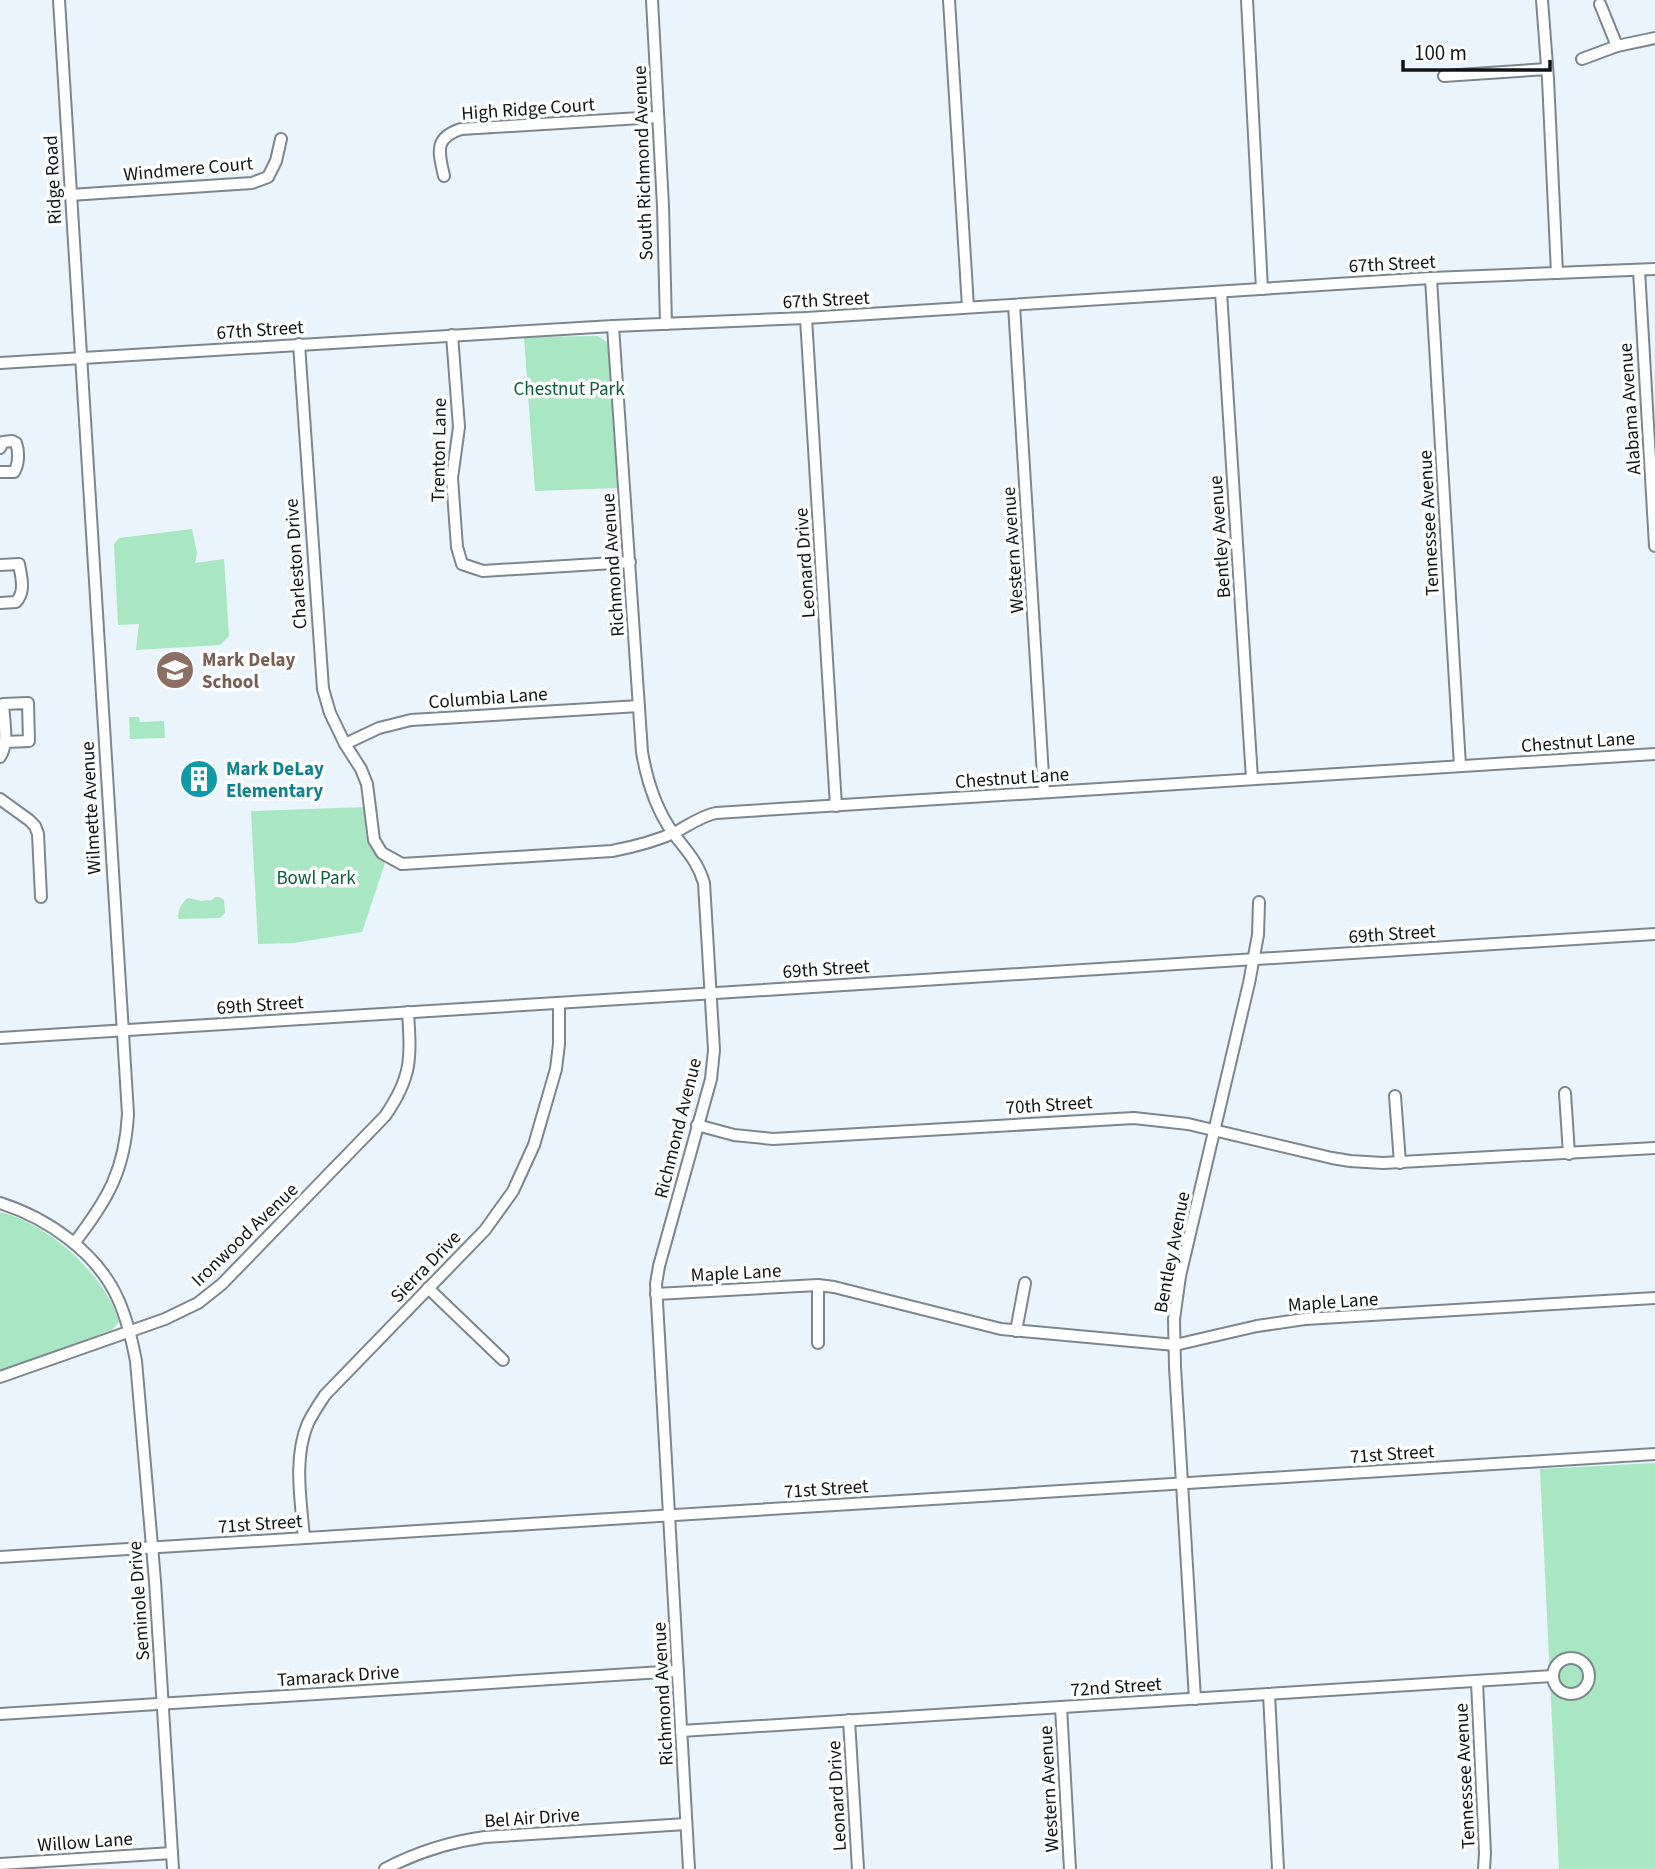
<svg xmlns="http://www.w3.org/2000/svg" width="1655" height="1869" viewBox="0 0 1655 1869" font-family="'Source Sans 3',sans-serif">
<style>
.green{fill:#a8e7c1}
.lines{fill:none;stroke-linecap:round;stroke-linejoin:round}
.minor-casing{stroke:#7d868e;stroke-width:14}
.minor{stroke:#fff;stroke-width:10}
.labels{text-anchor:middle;stroke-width:7;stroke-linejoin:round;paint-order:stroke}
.street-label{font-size:19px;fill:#111417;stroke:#fff}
.park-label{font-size:19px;fill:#085d39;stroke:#fff}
.education-label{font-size:19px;font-weight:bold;fill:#785e54;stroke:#fff;text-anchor:start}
.culture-label{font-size:19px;font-weight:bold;fill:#0d838f;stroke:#fff;text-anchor:start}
</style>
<rect width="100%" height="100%" fill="#eaf4fd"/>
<g class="green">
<polygon points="598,336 608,343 617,488 535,491 524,337"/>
<polygon points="192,529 197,553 195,563 224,559 229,636 220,645 136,650 139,624 118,625 114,544 119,538"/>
<polygon points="129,717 139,717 140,722 164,721 165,738 130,739"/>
<path d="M364,807C366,832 363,846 385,863L362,932L294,943L258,944L251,811Z"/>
<path d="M215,897H219L224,900L225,913L220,918L178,919C178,910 181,903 188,898L201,901L212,900Z"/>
<path d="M0,1212C47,1223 106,1275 119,1322L112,1330L0,1370Z"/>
<polygon points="1655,1463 1655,1869 1559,1869 1540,1469"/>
</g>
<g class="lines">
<defs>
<g id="minor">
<path d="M59,0L128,1114C125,1170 108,1199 75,1242"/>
<polyline points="652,0 663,206 666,324"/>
<polyline points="949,0 968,307"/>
<polyline points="1247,0 1262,289"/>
<polyline points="1542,0 1548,79 1557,273"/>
<polyline points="1600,4 1617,46"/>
<polyline points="1582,59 1617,46 1655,38"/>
<polyline points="1444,76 1547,69"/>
<path d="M444,176C439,153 433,138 461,129L657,117"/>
<polyline points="70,195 252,183 268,177 276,161 281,139"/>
<polyline points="1639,270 1655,546"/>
<polyline points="1431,278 1460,766"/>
<polyline points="1221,292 1252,779"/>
<polyline points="1014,305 1044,792"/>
<polyline points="806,318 836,806"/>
<path d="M613,326L642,752C647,781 655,808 673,833C686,850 698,862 704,883L714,1050L711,1079L659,1266L656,1284L689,1869"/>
<polyline points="452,335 459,427 452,478 457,547 462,564 483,571 630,562"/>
<path d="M299,344L323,689L330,713L345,744L361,769L367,784L374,840L382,853L402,864L612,851C633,847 656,841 676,832C689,825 701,816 716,813L1655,754"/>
<polyline points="0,363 613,326 806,318 1431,278 1655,269"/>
<path d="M0,448L3,442L12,441L16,443C19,451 19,464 14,472H0"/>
<path d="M0,565L19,564C21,577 26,591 16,602L0,603"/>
<polyline points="345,744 379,728 411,720 639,706"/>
<path d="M0,757C9,743 4,721 3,704L28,703L29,741L5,742"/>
<polyline points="0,799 29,820 35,826 38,834 41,897"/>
<polyline points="0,1038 1655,934"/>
<polyline points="1565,1093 1569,1154"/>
<polyline points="1395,1096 1400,1163"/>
<polyline points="697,1125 734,1135 773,1139 1134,1118 1188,1124 1332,1158 1350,1161 1383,1163 1655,1148"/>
<path d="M0,1203C47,1218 97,1252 118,1299C127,1319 132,1340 136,1361L155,1581L173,1869"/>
<polyline points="818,1285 818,1343"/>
<polyline points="428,1288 503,1360"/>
<polyline points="656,1294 818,1285 834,1287 1001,1329 1175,1345 1257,1326 1305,1319 1655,1298"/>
<polyline points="1016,1331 1025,1283"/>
<path d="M0,1377L165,1319L198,1303L222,1284L385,1116C412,1077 411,1059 408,1012"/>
<path d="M304,1538C301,1501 293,1458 308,1423C313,1413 319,1404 325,1395L485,1230L513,1191L534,1145L556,1069L559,1044V1003"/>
<polyline points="0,1557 1655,1454"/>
<circle cx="1571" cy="1676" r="18"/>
<polyline points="1477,1682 1485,1853 1484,1869"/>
<polyline points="1269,1694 1278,1869"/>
<polyline points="1195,1699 1175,1367 1174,1319 1180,1276 1249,983 1258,935 1259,902"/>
<polyline points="1061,1707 1070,1869"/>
<polyline points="0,1714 678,1671"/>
<polyline points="849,1720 858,1869"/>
<polyline points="681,1731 1553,1676"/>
<polyline points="0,1864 172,1853"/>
<path d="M385,1869C417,1852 449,1842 485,1837L686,1824"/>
</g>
</defs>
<use href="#minor" class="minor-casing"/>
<use href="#minor" class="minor"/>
</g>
<defs>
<symbol id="school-disc" viewBox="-11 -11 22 22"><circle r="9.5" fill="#8d6e63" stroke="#fff"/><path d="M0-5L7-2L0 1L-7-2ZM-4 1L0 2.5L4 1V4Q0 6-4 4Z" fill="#fff"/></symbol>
<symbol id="building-disc" viewBox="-11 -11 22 22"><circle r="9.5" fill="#0f9aa8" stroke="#fff"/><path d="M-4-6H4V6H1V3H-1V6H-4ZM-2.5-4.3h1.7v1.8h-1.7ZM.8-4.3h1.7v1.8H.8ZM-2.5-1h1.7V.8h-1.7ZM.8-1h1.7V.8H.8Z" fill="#fff"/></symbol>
</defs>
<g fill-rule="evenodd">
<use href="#school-disc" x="153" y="648" width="44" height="44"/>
<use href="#building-disc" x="177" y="757" width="44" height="44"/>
</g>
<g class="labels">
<g class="street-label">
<text transform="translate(528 108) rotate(-4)" y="7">High Ridge Court</text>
<text transform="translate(642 163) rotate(-92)" y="7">South Richmond Avenue</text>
<text transform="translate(188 168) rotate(-5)" y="7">Windmere Court</text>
<text transform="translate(52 180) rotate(-93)" y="7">Ridge Road</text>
<text transform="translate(1392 263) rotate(-3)" y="7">67th Street</text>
<text transform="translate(826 299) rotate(-3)" y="7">67th Street</text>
<text transform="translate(260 329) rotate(-4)" y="7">67th Street</text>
<text transform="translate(1629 409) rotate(-94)" y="7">Alabama Avenue</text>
<text transform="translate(438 450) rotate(-89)" y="7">Trenton Lane</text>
<text transform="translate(1428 523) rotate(-93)" y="7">Tennessee Avenue</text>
<text transform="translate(1219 537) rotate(-94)" y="7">Bentley Avenue</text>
<text transform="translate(1012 550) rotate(-94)" y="7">Western Avenue</text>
<text transform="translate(804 563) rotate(-94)" y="7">Leonard Drive</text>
<text transform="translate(295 564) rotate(-94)" y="7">Charleston Drive</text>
<text transform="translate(612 565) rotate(-94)" y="7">Richmond Avenue</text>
<text transform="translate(488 697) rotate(-4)" y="7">Columbia Lane</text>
<text transform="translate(1578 741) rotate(-4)" y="7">Chestnut Lane</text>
<text transform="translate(1012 777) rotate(-4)" y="7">Chestnut Lane</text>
<text transform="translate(90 808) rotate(-93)" y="7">Wilmette Avenue</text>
<text transform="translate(1392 933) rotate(-4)" y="7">69th Street</text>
<text transform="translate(826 968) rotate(-4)" y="7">69th Street</text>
<text transform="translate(260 1004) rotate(-4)" y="7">69th Street</text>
<text transform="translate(1049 1104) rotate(-4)" y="7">70th Street</text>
<text transform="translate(677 1128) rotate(-76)" y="7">Richmond Avenue</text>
<text transform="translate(244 1234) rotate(-44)" y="7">Ironwood Avenue</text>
<text transform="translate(1171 1252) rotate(-79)" y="7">Bentley Avenue</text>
<text transform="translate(425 1266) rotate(-46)" y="7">Sierra Drive</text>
<text transform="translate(736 1272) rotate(-3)" y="7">Maple Lane</text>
<text transform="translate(1333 1301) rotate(-4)" y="7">Maple Lane</text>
<text transform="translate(1392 1453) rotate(-4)" y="7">71st Street</text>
<text transform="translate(826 1488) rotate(-4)" y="7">71st Street</text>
<text transform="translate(260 1523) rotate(-4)" y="7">71st Street</text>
<text transform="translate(138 1601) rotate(-94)" y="7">Seminole Drive</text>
<text transform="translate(338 1675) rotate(-4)" y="7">Tamarack Drive</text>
<text transform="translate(1116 1686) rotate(-4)" y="7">72nd Street</text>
<text transform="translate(662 1694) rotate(-93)" y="7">Richmond Avenue</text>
<text transform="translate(1464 1776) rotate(-93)" y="7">Tennessee Avenue</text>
<text transform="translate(1048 1789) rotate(-93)" y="7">Western Avenue</text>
<text transform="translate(836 1796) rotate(-93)" y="7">Leonard Drive</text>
<text transform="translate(532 1817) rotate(-4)" y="7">Bel Air Drive</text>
<text transform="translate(85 1841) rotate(-4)" y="7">Willow Lane</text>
</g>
<g class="park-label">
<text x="569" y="395">Chestnut Park</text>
<text x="316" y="884">Bowl Park</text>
</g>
<g class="education-label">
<text x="202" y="666">Mark Delay<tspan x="202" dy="22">School</tspan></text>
</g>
<g class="culture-label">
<text x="226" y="775">Mark DeLay<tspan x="226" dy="22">Elementary</tspan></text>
</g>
</g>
<path d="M1403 60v10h147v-10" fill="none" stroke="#111417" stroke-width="3.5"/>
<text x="1414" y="60" font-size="21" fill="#111417" stroke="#ffffff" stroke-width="5" paint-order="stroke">100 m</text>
</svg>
